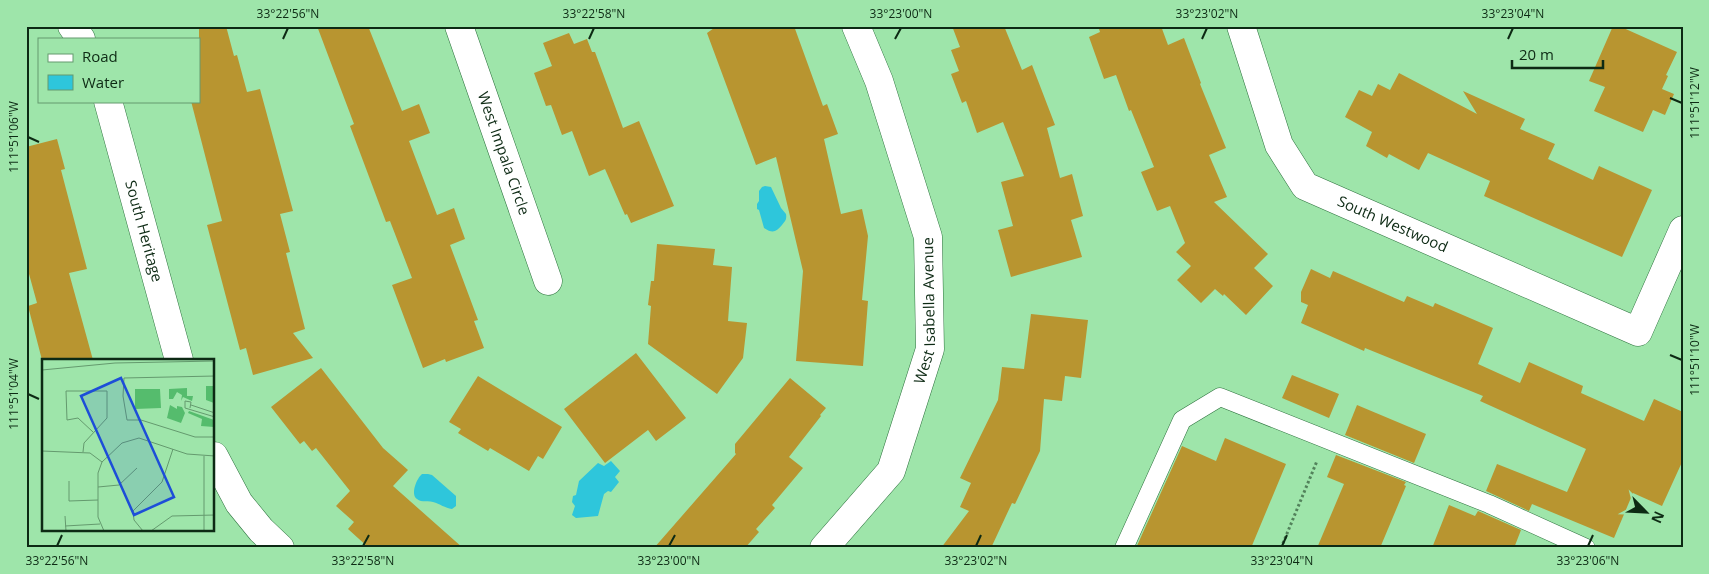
<svg xmlns="http://www.w3.org/2000/svg" width="1709" height="574" viewBox="0 0 1709 574" font-family="'Open Sans',sans-serif">
<style>
.water{fill:#2ec6db}
.building{fill:#b89530}
.lines{fill:none;stroke-linecap:round;stroke-linejoin:round}
.lane-casing{stroke:#2d723e;stroke-width:19}
.street-casing{stroke:#2d723e;stroke-width:29}
.path{stroke:#52825b;stroke-width:3;stroke-dasharray:2.5 2.5;stroke-linecap:butt}
.lane{stroke:#fff;stroke-width:18}
.street{stroke:#fff;stroke-width:28}
.ticks{fill:none;stroke:#0d2a14;stroke-width:2}
.labels{text-anchor:middle;stroke-width:4.5;stroke-linejoin:round;paint-order:stroke}
.street-label{font-size:15px;fill:#0d2a14;stroke:#9ee5aa}
.inset-road{fill:none;stroke:#649a6e;stroke-width:1}
.view{fill:#1d4ed8;fill-opacity:0.15;stroke:#1d4ed8;stroke-width:2.5}
.inset-edge{fill:none;stroke:#0d2a14;stroke-width:2.5}
.neatline{fill:none;stroke:#0d2a14;stroke-width:2}
.ticks-label{font-size:12px;text-anchor:middle;fill:#0d2a14}
</style>
<rect width="100%" height="100%" fill="#9ee5aa"/>
<g class="water">
<path d="M765,186L771,187L781,208L786,214C787,220 785,221 782,225C776,232 773,234 764,228L759,210L757,209V204L759,201V191L762,187Z"/>
<polygon points="611,461 620,471 615,477 619,482 611,492 608,491 604,494 598,516 576,518 572,515 575,506 572,502 573,496 576,495 579,481 598,463 604,466"/>
<path d="M422,474H428L432,475L456,496V506L452,509C445,508 440,504 433,502C428,500 422,503 417,499C410,494 417,478 422,474Z"/>
</g>
<g class="building">
<polygon points="199,26 226,26 234,56 237,55 247,92 260,89 293,211 280,214 290,252 286,253 305,329 293,333 313,358 253,375 246,348 240,350 207,225 222,221 191,101 199,101"/>
<polygon points="317,26 368,26 402,111 419,104 430,133 409,141 437,215 454,208 465,239 450,245 478,320 474,321 484,348 446,362 445,359 423,368 392,285 412,278 390,221 386,222 350,126 354,124"/>
<polygon points="717,26 794,26 823,106 827,104 838,134 824,139 841,214 862,209 868,236 862,300 868,301 863,366 796,361 803,271 776,157 756,165 707,33"/>
<polygon points="952,26 1004,26 1022,70 1032,65 1055,125 1047,128 1060,178 1072,174 1083,216 1071,220 1082,257 1011,277 998,230 1013,226 1001,182 1024,176 1003,122 977,133 966,101 962,103 951,74 959,71 951,50 960,47"/>
<polygon points="1098,26 1161,26 1168,45 1184,38 1201,83 1200,84 1226,148 1209,155 1227,197 1214,202 1268,254 1254,268 1273,286 1246,315 1224,294 1223,296 1215,289 1201,303 1177,280 1191,266 1176,252 1185,243 1170,206 1157,211 1141,172 1154,167 1131,110 1129,111 1116,75 1104,79 1089,37 1100,32"/>
<polygon points="1613,26 1619,26 1677,52 1666,75 1668,76 1662,89 1674,94 1665,115 1653,110 1643,132 1594,111 1605,87 1589,81"/>
<polygon points="569,33 574,44 587,39 592,52 595,52 623,128 639,121 674,206 631,223 627,214 625,215 605,169 589,176 572,131 562,135 551,105 546,106 534,73 552,66 543,43"/>
<polygon points="1399,73 1477,114 1463,91 1525,119 1520,129 1555,144 1548,159 1593,180 1599,166 1652,190 1622,257 1484,196 1490,181 1428,153 1419,170 1389,154 1387,158 1366,146 1372,132 1345,117 1359,90 1372,96 1378,84 1390,90"/>
<polygon points="57,139 65,169 61,170 87,269 69,273 93,360 42,360 28,306 37,303 26,263 26,147"/>
<polygon points="657,244 715,249 713,265 732,267 728,321 747,323 743,358 717,394 648,344 651,306 648,305 651,281 654,281"/>
<polygon points="1311,269 1330,278 1333,271 1404,302 1407,296 1433,307 1435,303 1493,328 1478,364 1520,383 1529,362 1583,386 1581,393 1644,421 1654,399 1683,412 1683,460 1662,506 1633,493 1614,538 1532,504 1529,511 1486,491 1497,464 1567,492 1586,449 1480,401 1483,396 1365,348 1364,351 1301,323 1308,305 1301,302 1301,292"/>
<polygon points="1031,314 1088,320 1081,378 1065,376 1062,401 1044,399 1040,451 1015,504 1012,503 991,548 941,548 969,511 960,507 971,483 960,478 998,400 1002,367 1024,369"/>
<polygon points="636,353 686,418 656,441 648,430 605,463 564,409"/>
<polygon points="321,368 383,448 408,470 393,486 463,548 369,548 348,529 354,522 336,506 350,491 316,448 312,451 304,441 300,444 271,407"/>
<polygon points="1292,375 1339,394 1329,418 1282,398"/>
<polygon points="478,376 562,427 543,459 538,456 529,471 490,448 488,451 458,433 461,429 449,422"/>
<polygon points="790,378 826,408 820,415 821,416 789,457 803,468 772,505 775,508 756,529 759,532 745,548 654,548 736,454 735,453 735,444"/>
<polygon points="1357,405 1426,434 1414,463 1345,435"/>
<polygon points="1225,438 1286,464 1251,548 1136,548 1182,446 1216,461"/>
<polygon points="1336,455 1406,482 1404,485 1406,486 1380,548 1317,548 1344,484 1327,477"/>
<polygon points="1449,505 1475,516 1478,511 1521,530 1514,548 1432,548"/>
</g>
<g class="lines">
<defs>
<polyline id="lane" points="1124,548 1182,420 1220,397 1489,504 1586,548"/>
<g id="street">
<polyline points="72,26 81,39"/>
<path id="s1" d="M459,26L548,281"/>
<path id="s2" d="M1241,26L1279,145L1305,186L1638,332L1683,230"/>
<path id="s3" d="M108,101L179,360"/>
<polyline points="214,456 239,503 261,530 280,548"/>
<path id="s4" d="M824,548L891,471L930,349L928,237L879,81L856,26"/>
</g>
</defs>
<use href="#lane" class="lane-casing"/>
<use href="#street" class="street-casing"/>
<polyline class="path" points="1281,548 1317,461"/>
<use href="#lane" class="lane"/>
<use href="#street" class="street"/>
</g>
<path class="ticks" d="M283,39L288,28M589,39L594,28M895,39L901,28M1202,39L1207,28M1508,39L1513,28M1670,98L1682,103M28,137L39,142M1670,355L1682,360M28,394L39,399M57,546L62,535M363,546L369,535M669,546L675,535M976,546L981,535M1282,546L1287,535M1588,546L1593,535"/>
<g class="labels">
<g class="street-label">
<text dy="5" stroke="none"><textPath href="#s1" startOffset="135">West Impala Circle</textPath></text>
<text dy="5" stroke="none"><textPath href="#s2" startOffset="269">South Westwood</textPath></text>
<text dy="5" stroke="none"><textPath href="#s3" startOffset="135">South Heritage</textPath></text>
<text dy="5" stroke="none"><textPath href="#s4" startOffset="268">West Isabella Avenue</textPath></text>
</g>
</g>
<g transform="translate(42 359)">
<rect width="172" height="172" fill="#9ee5aa"/>
<path d="M164,27H172V44L164,41ZM145,29V37H151L150,42L141,38L139,42L140,36L135,33L131,40H127V30ZM93,30H118L119,49L93,50ZM128,46L135,50V47L140,48L143,54L139,64L125,59ZM147,52L172,61V68L159,67L160,60L146,54Z" fill="#55bc6d"/>
<path class="inset-road" d="M0,11L73,4L173,2M173,17L82,19L81,37L85,61H99L153,78H173M149,46L173,54M148,49L149,43L143,42V49L173,58M0,92L48,94L60,103M41,93L42,84L65,59V32H24L25,61L36,59L51,73M27,122V142L56,141M56,128L77,126L95,109M23,157L24,172M23,167L58,165M62,172L56,158V114L60,103L80,84L97,79L145,95L173,97M101,172L92,161L91,152L120,123L131,90M109,172L130,157L173,156M162,172V97"/>
<path class="view" d="M79,19L132,138L92,156L39,37Z"/>
<rect width="172" height="172" class="inset-edge"/>
</g>
<rect width="1709" height="574" fill="none" stroke="#9ee5aa" stroke-width="55"/>
<rect x="38" y="38" width="162" height="65" fill="#9ee5aa" stroke="#649a6e"/>
<rect x="48" y="54" width="25" height="8" fill="#ffffff" stroke="#649a6e"/>
<text x="82" y="62" font-size="15" fill="#0d2a14">Road</text>
<rect x="48" y="75" width="25" height="15" fill="#2ec6db" stroke="#649a6e"/>
<text x="82" y="88" font-size="15" fill="#0d2a14">Water</text>
<g transform="translate(1646 512) rotate(114)" stroke="#9ee5aa" stroke-width="4" paint-order="stroke">
<path d="M0-4L9 19L0 12L-9 19Z" fill="#0d2a14"/>
<text y="-8" font-size="14" font-weight="bold" text-anchor="middle" fill="#0d2a14">N</text>
</g>
<path d="M1512 60v8h91v-8" fill="none" stroke="#0d2a14" stroke-width="2.5"/>
<text x="1519" y="60" font-size="15" fill="#0d2a14" stroke="#9ee5aa" stroke-width="4" paint-order="stroke">20 m</text>
<rect x="28" y="28" width="1654" height="518" class="neatline"/>
<g class="ticks-label">
<text x="288" y="18">33°22'56"N</text>
<text x="594" y="18">33°22'58"N</text>
<text x="901" y="18">33°23'00"N</text>
<text x="1207" y="18">33°23'02"N</text>
<text x="1513" y="18">33°23'04"N</text>
<text transform="translate(1695 103) rotate(-90)" y="4">111°51'12"W</text>
<text transform="translate(14 137) rotate(-90)" y="4">111°51'06"W</text>
<text transform="translate(1695 360) rotate(-90)" y="4">111°51'10"W</text>
<text transform="translate(14 394) rotate(-90)" y="4">111°51'04"W</text>
<text x="57" y="565">33°22'56"N</text>
<text x="363" y="565">33°22'58"N</text>
<text x="669" y="565">33°23'00"N</text>
<text x="976" y="565">33°23'02"N</text>
<text x="1282" y="565">33°23'04"N</text>
<text x="1588" y="565">33°23'06"N</text>
</g>
</svg>
